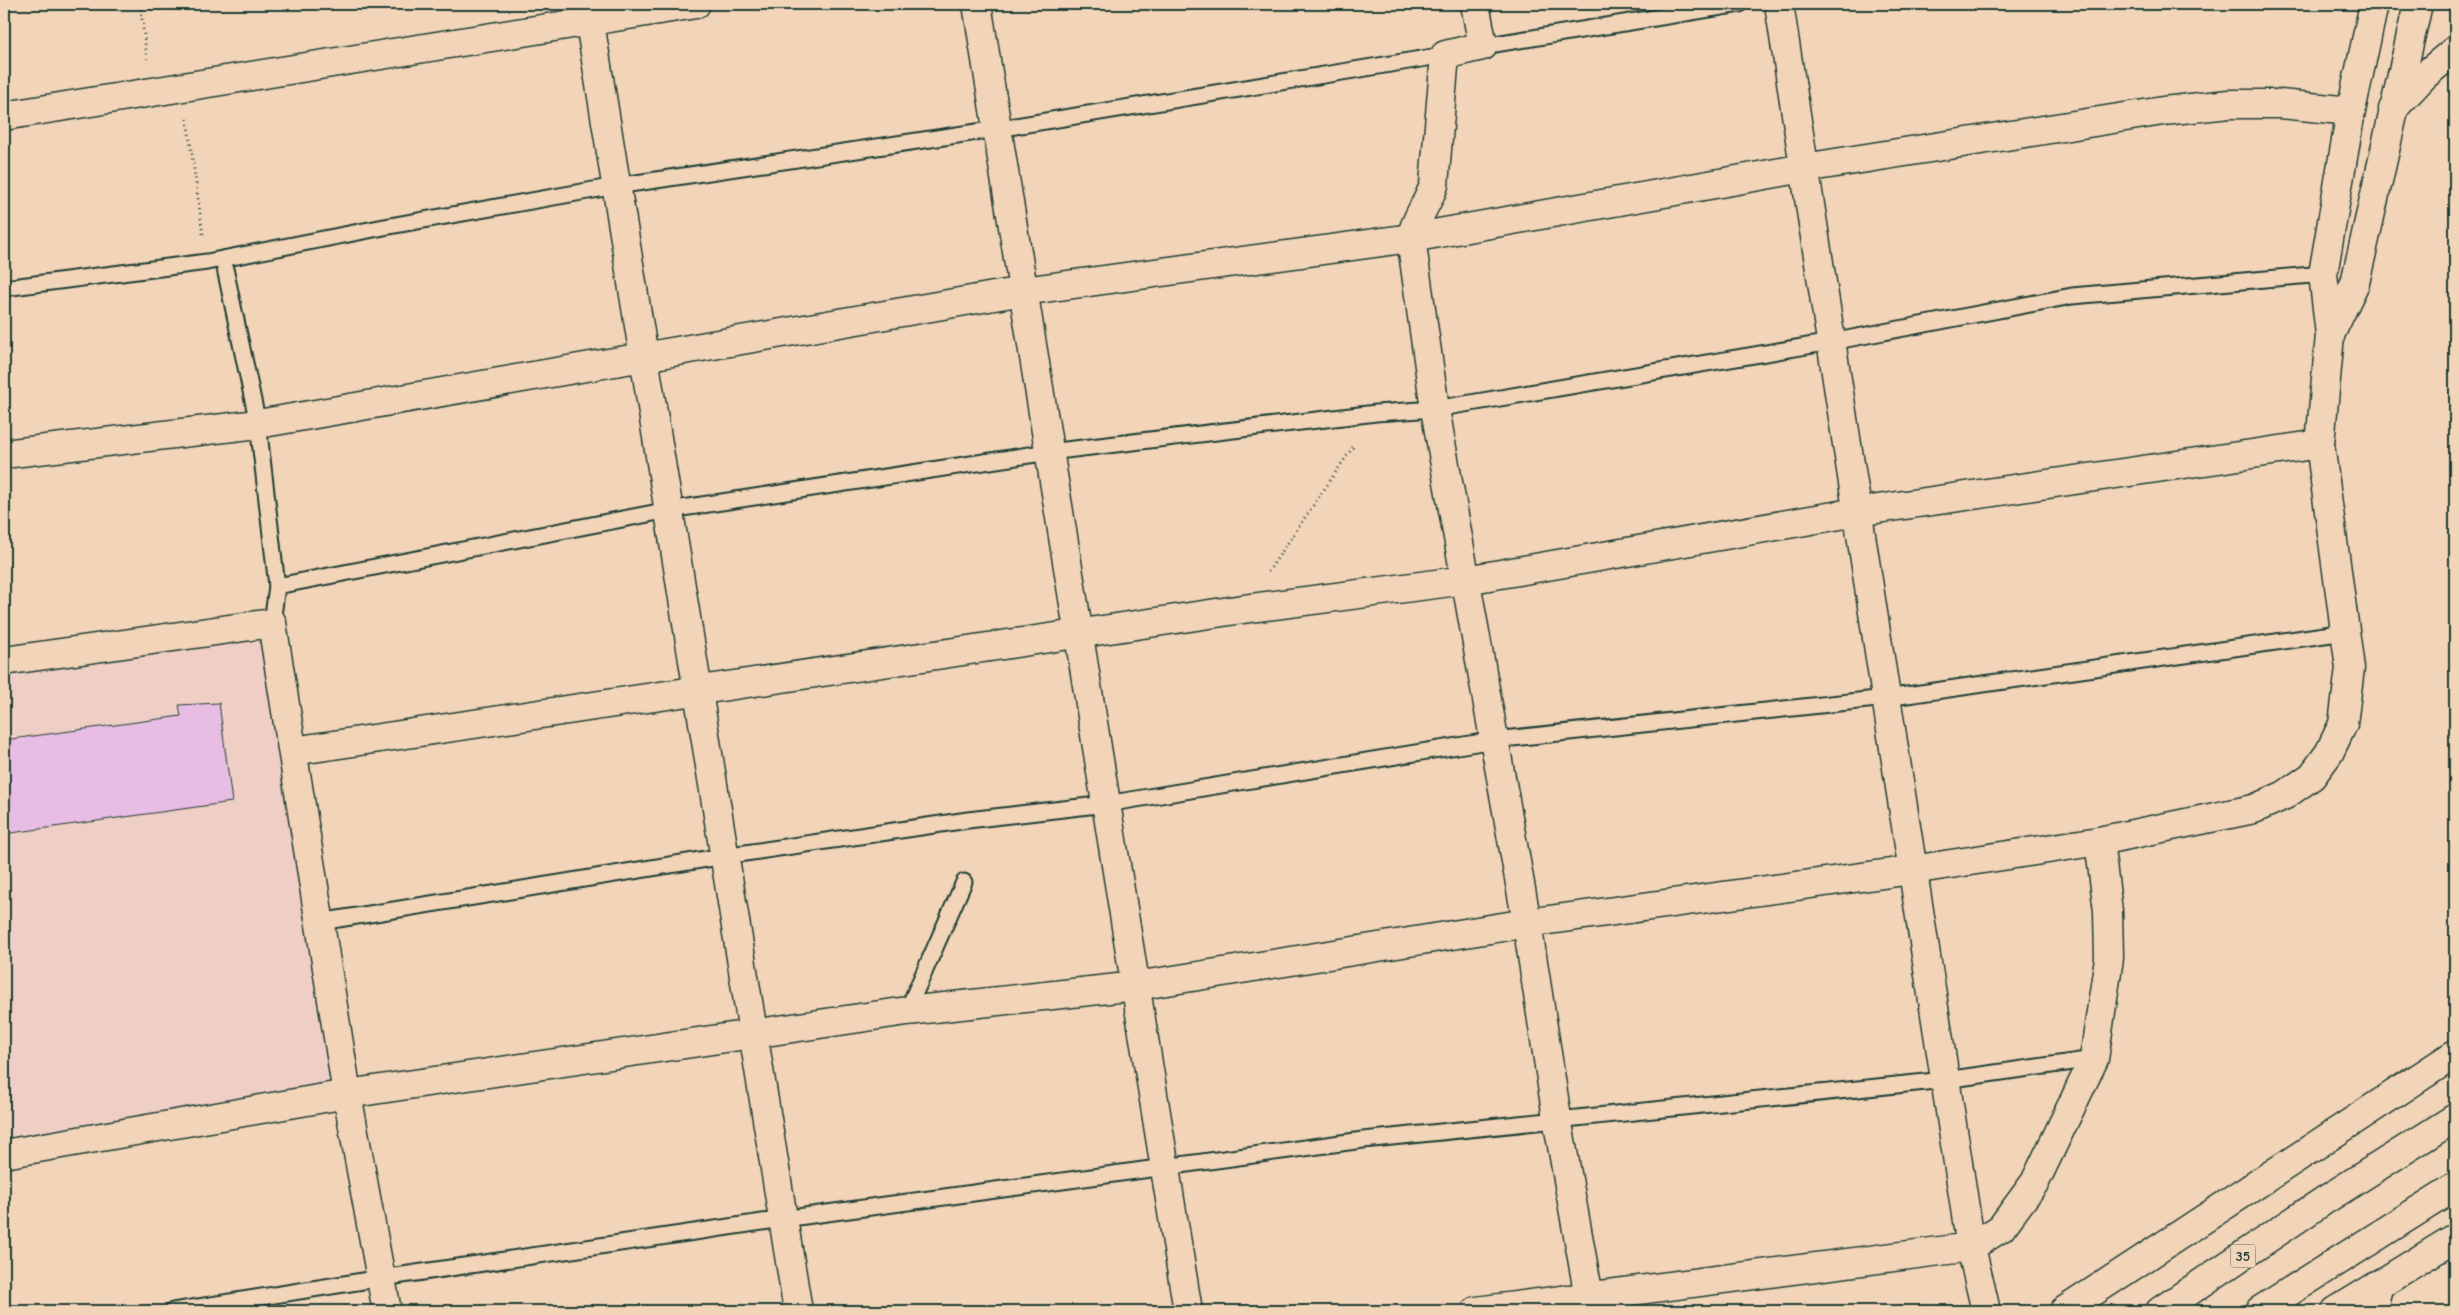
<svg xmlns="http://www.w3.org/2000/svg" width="2459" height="1315" viewBox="0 0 2459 1315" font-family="'Comic Neue',sans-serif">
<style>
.built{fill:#efcec5}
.building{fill:#e8bde3;stroke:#1f3d34}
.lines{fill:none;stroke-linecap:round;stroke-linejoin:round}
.service-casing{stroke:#1f3d34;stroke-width:19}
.minor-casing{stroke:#1f3d34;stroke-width:31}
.tertiary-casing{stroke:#1f3d34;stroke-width:31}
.trunk-casing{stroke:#1f3d34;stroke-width:31}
.path{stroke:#1f3d34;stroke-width:3;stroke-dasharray:1 4;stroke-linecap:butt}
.service{stroke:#f2d5b8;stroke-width:15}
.minor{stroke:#f2d5b8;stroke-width:28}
.tertiary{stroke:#f2d5b8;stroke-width:28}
.trunk{stroke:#f2d5b8;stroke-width:28}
.labels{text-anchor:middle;stroke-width:4;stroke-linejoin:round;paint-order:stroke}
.shield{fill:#f2d5b8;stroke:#5e6b5c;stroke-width:1}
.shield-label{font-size:14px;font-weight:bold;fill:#1f3d34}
</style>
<rect width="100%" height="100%" fill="#f2d5b8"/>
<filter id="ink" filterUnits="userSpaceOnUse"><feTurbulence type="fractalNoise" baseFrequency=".02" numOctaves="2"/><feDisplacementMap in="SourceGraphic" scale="10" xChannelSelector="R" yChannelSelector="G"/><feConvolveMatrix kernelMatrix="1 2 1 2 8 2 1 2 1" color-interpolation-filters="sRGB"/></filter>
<g filter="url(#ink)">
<polygon class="built" points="272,623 347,1094 4,1147 4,668"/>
<polygon class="building" points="219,703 232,802 4,834 4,740 181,716 179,705"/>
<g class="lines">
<defs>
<g id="service">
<polyline points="1483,46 1740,4"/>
<polyline points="223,259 258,424 277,586 272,623"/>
<polyline points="4,288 207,262 384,227 616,186 997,129 1445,55"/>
<polyline points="277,586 669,510 1049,452 1376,413 1435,409 1831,342 2072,296 2323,274"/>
<polyline points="320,922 725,856 968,820 1106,804 1494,740 1886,698 2345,632"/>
<polyline points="907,1011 964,882"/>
<polyline points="173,1311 382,1278 783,1219 1363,1140 1945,1080 2094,1059"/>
</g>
<g id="minor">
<polyline points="587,4 798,1311"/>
<polyline points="977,4 1188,1311"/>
<path d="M1475,4L1483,46L1445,55L1434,185C1428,203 1415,219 1411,238L1435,409L1527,923L1557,1118L1589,1297"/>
<polyline points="4,116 696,4"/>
<polyline points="2330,335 2355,283 2418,4"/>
<polyline points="4,454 258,424 1023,291 1411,238 1804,168 2163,111 2229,104 2280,104 2351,111"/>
<polyline points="4,661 272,623 347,1094 387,1311"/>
<polyline points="293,751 1243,609 1466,580 1857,512 2320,444"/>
<polyline points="4,1154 347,1094 907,1011 1136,986 1527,923 1912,870 2099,841 2254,809 2285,795 2312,776 2329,753 2343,724 2350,668 2320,444 2330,335 2323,274 2351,111 2374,4"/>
<polyline points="1476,1311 1971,1247 1779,4"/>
<polyline points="1986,1311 1971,1247 2001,1228 2035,1182 2094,1059 2109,958 2108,911 2099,841"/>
<polyline points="2372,1311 2379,1284"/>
</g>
<g id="tertiary">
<polyline points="2393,109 2425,75 2455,50"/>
<polyline points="2064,1311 2455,1054"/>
<polyline points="2336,1311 2455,1238"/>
</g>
<g id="trunk">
<polyline points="2160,1311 2325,1200 2455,1118"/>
<polyline points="2259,1311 2455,1187"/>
</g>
</defs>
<use href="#service" class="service-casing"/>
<use href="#minor" class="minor-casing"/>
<use href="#tertiary" class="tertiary-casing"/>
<use href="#trunk" class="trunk-casing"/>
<g class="path">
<polyline points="140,4 147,59"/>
<polyline points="187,119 203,234"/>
<polyline points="1268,572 1355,444"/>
</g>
<use href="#service" class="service"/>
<use href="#minor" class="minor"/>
<use href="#tertiary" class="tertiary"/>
<use href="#trunk" class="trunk"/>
</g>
</g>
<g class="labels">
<rect class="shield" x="2230.5" y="1244.5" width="25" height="23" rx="4"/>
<g class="shield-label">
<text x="2243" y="1261">35</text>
</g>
</g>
<rect width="2459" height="1315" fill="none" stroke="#f2d5b8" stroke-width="20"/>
<rect x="10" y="10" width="2439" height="1295" fill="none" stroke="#1f3d34" stroke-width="2" filter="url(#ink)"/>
</svg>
